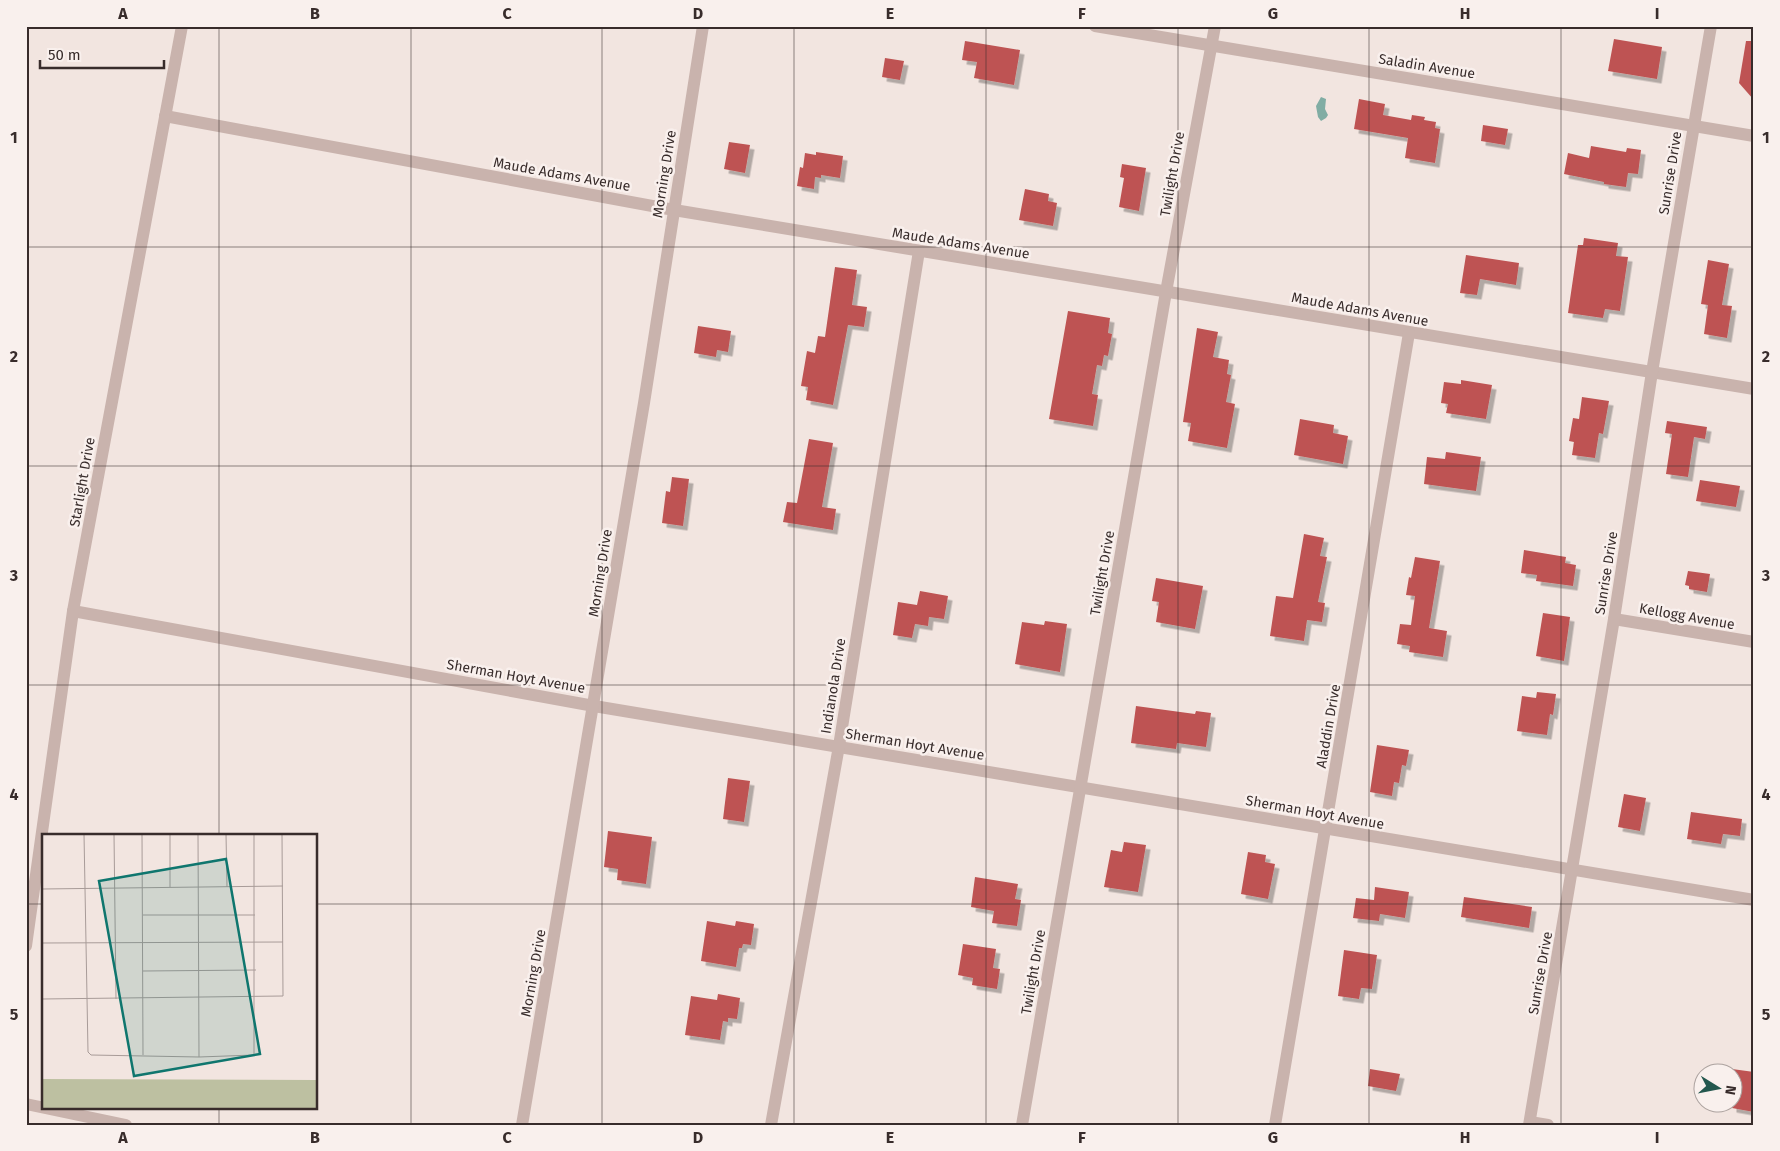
<svg xmlns="http://www.w3.org/2000/svg" width="1780" height="1151" viewBox="0 0 1780 1151" font-family="'Fira Sans',sans-serif">
<style>
.water{fill:#81ada4}
.building{fill:#be5352;filter:url(#shadow)}
.lines{fill:none;stroke-linecap:round;stroke-linejoin:round}
.minor{stroke:#c9b3ad;stroke-width:12}
.grid{fill:none;stroke:#382c2b;stroke-width:1;stroke-opacity:0.55}
.labels{text-anchor:middle;stroke-width:5;stroke-linejoin:round;paint-order:stroke}
.street-label{font-size:14px;fill:#382c2b;stroke:#f9f0ed}
.inset-road{fill:none;stroke:#a89b98;stroke-width:1}
.view{fill:#0f766e;fill-opacity:0.15;stroke:#0f766e;stroke-width:2.5}
.inset-edge{fill:none;stroke:#382c2b;stroke-width:2.5}
.neatline{fill:none;stroke:#382c2b;stroke-width:2}
.grid-label{font-size:16px;text-anchor:middle;font-weight:bold;fill:#382c2b}
</style>
<defs>
<filter id="shadow"><feDropShadow dx="4.5" dy="4.5" stdDeviation="0" flood-color="#0004"/></filter>
</defs>
<rect width="100%" height="100%" fill="#f2e5e0"/>
<polygon class="water" points="1321,97 1326,99 1325,109 1328,115 1326,118 1321,121 1318,117 1316,106"/>
<g class="building">
<polygon points="1614,39 1662,47 1657,79 1608,71"/>
<polygon points="965,41 1020,50 1014,85 974,78 977,62 962,60"/>
<polygon points="1746,41 1754,41 1754,100 1739,83"/>
<polygon points="885,58 904,61 900,80 882,77"/>
<polygon points="1359,99 1385,104 1383,115 1411,120 1412,115 1425,117 1424,120 1436,122 1435,128 1440,129 1435,163 1405,158 1408,138 1354,129"/>
<polygon points="1483,125 1508,129 1505,145 1481,141"/>
<polygon points="729,142 750,145 745,173 724,169"/>
<polygon points="1591,146 1626,152 1627,148 1641,150 1638,174 1628,173 1626,187 1604,184 1604,182 1564,174 1568,153 1589,158"/>
<polygon points="816,152 843,156 840,178 821,175 821,178 815,177 814,189 797,186 800,167 803,168 805,153 816,155"/>
<polygon points="1122,164 1146,168 1139,211 1119,207 1124,178 1120,177"/>
<polygon points="1025,189 1049,194 1048,201 1057,203 1053,226 1019,220"/>
<polygon points="1584,238 1618,243 1616,256 1628,257 1620,311 1605,309 1603,318 1568,313 1578,245 1583,245"/>
<polygon points="1466,255 1519,263 1516,285 1480,279 1477,295 1460,293"/>
<polygon points="1708,260 1729,264 1722,305 1732,306 1727,338 1704,334 1708,305 1701,304"/>
<polygon points="835,267 857,270 852,305 867,307 864,327 848,325 833,405 806,400 808,387 801,386 807,351 815,353 818,336 825,337"/>
<polygon points="1068,311 1110,318 1108,333 1112,334 1108,356 1104,355 1102,366 1097,365 1092,394 1098,395 1093,426 1049,419"/>
<polygon points="698,326 731,331 728,352 717,350 716,357 694,353"/>
<polygon points="1197,328 1218,332 1213,357 1229,360 1227,374 1231,375 1226,402 1235,404 1227,448 1188,441 1191,423 1183,422"/>
<polygon points="1461,380 1492,385 1486,419 1446,413 1448,404 1441,403 1444,382 1461,384"/>
<polygon points="1582,397 1609,401 1603,434 1599,433 1595,458 1572,455 1574,442 1569,441 1573,418 1579,419"/>
<polygon points="1300,419 1334,425 1333,433 1348,436 1343,464 1294,455"/>
<polygon points="1667,421 1707,427 1705,439 1694,437 1688,477 1666,474 1672,434 1665,433"/>
<polygon points="809,439 833,443 822,507 836,509 833,530 783,522 787,502 797,503"/>
<polygon points="1446,452 1481,457 1476,491 1424,484 1427,457 1445,459"/>
<polygon points="672,477 689,479 683,526 662,523 666,491 670,492"/>
<polygon points="1700,480 1740,486 1736,507 1696,501"/>
<polygon points="1304,534 1324,538 1320,556 1327,557 1318,602 1325,603 1322,622 1307,620 1304,641 1270,636 1276,596 1293,598"/>
<polygon points="1524,550 1566,557 1565,563 1576,565 1573,586 1536,581 1537,575 1521,573"/>
<polygon points="1415,557 1440,561 1429,628 1447,631 1443,657 1409,652 1410,646 1397,644 1400,624 1411,625 1415,596 1406,595 1409,577 1411,578"/>
<polygon points="1688,571 1710,574 1707,592 1689,589 1689,586 1685,585"/>
<polygon points="1156,578 1203,586 1195,629 1156,622 1159,602 1152,601"/>
<polygon points="920,591 948,596 944,619 929,617 928,626 915,624 912,638 893,635 898,602 917,605"/>
<polygon points="1543,613 1570,617 1564,661 1536,656"/>
<polygon points="1045,621 1067,624 1060,672 1015,664 1022,622 1044,625"/>
<polygon points="1537,692 1556,694 1553,715 1550,714 1547,735 1517,731 1522,696 1536,698"/>
<polygon points="1136,706 1195,714 1196,711 1211,713 1206,747 1177,743 1176,749 1131,743"/>
<polygon points="1377,745 1409,750 1406,766 1402,765 1399,783 1394,782 1392,796 1370,792"/>
<polygon points="728,778 750,781 744,822 723,819"/>
<polygon points="1624,794 1646,798 1640,831 1618,827"/>
<polygon points="1691,812 1742,819 1740,836 1723,834 1721,844 1687,839"/>
<polygon points="608,831 652,837 646,884 617,880 618,869 604,867"/>
<polygon points="1124,842 1146,845 1138,892 1104,887 1111,850 1122,852"/>
<polygon points="1248,852 1266,855 1265,862 1275,864 1268,899 1241,894"/>
<polygon points="975,877 1018,884 1015,899 1021,900 1017,926 992,923 994,911 971,907"/>
<polygon points="1375,887 1409,892 1405,918 1380,914 1379,921 1353,918 1356,898 1374,900"/>
<polygon points="1464,897 1532,907 1529,928 1461,917"/>
<polygon points="707,921 735,926 736,921 754,924 751,945 743,944 742,948 739,948 736,967 701,961"/>
<polygon points="963,944 996,949 993,968 1000,969 997,989 972,985 973,978 958,975"/>
<polygon points="1344,950 1377,955 1372,989 1361,988 1359,999 1338,996"/>
<polygon points="718,994 740,998 737,1019 728,1018 728,1022 723,1021 720,1040 685,1035 691,996 717,1000"/>
<polygon points="1370,1069 1400,1074 1396,1091 1368,1086"/>
<polygon points="1732,1069 1754,1072 1754,1112 1732,1108"/>
</g>
<g class="lines">
<g class="minor">
<polyline points="1095,26 1754,136"/>
<polyline points="165,116 674,210 1754,389"/>
<polyline points="73,611 594,706 1754,900"/>
<polyline points="1614,619 1754,642"/>
<polyline points="26,946 73,611 182,26"/>
<polyline points="26,1104 126,1125"/>
<polyline points="1530,1122 1548,1125"/>
<polyline points="522,1125 644,403 703,26"/>
<polyline points="771,1125 839,746 919,251"/>
<polyline points="1022,1125 1166,292 1215,26"/>
<polyline points="1275,1125 1409,333"/>
<polyline points="1529,1125 1614,619 1652,372 1711,26"/>
</g>
</g>
<path class="grid" d="M219,26V835M411,26V1125M602,26V1125M794,26V1125M986,26V1125M1178,26V1125M1369,26V1125M1561,26V1125M26,247H1754M26,466H1754M26,685H1754M26,904H44M316,904H1754M219,1107V1125"/>
<g class="labels">
<g class="street-label">
<text transform="translate(1427 66) rotate(9)" y="5">Saladin Avenue</text>
<text transform="translate(1670 173) rotate(-81)" y="5">Sunrise Drive</text>
<text transform="translate(562 174) rotate(10)" y="5">Maude Adams Avenue</text>
<text transform="translate(664 174) rotate(-81)" y="5">Morning Drive</text>
<text transform="translate(1172 174) rotate(-80)" y="5">Twilight Drive</text>
<text transform="translate(961 243) rotate(9)" y="5">Maude Adams Avenue</text>
<text transform="translate(1360 309) rotate(10)" y="5">Maude Adams Avenue</text>
<text transform="translate(82 482) rotate(-80)" y="5">Starlight Drive</text>
<text transform="translate(600 573) rotate(-81)" y="5">Morning Drive</text>
<text transform="translate(1102 573) rotate(-80)" y="5">Twilight Drive</text>
<text transform="translate(1606 573) rotate(-81)" y="5">Sunrise Drive</text>
<text transform="translate(1687 616) rotate(10)" y="5">Kellogg Avenue</text>
<text transform="translate(516 676) rotate(10)" y="5">Sherman Hoyt Avenue</text>
<text transform="translate(833 686) rotate(-81)" y="5">Indianola Drive</text>
<text transform="translate(1328 726) rotate(-80)" y="5">Aladdin Drive</text>
<text transform="translate(915 744) rotate(9)" y="5">Sherman Hoyt Avenue</text>
<text transform="translate(1315 812) rotate(10)" y="5">Sherman Hoyt Avenue</text>
<text transform="translate(1033 972) rotate(-80)" y="5">Twilight Drive</text>
<text transform="translate(533 973) rotate(-80)" y="5">Morning Drive</text>
<text transform="translate(1540 973) rotate(-80)" y="5">Sunrise Drive</text>
</g>
</g>
<g transform="translate(42 834)">
<rect width="275" height="275" fill="#f2e5e0"/>
<path d="M0,245L275,246V275H0Z" fill="#bdc0a1"/>
<path class="inset-road" d="M42,0L46,218L49,221L157,223L212,221V0M72,0L74,165M100,0L101,221M128,0V53M156,0L157,223M184,0L185,53M0,55L241,52M101,81H213M0,109L241,108M101,137L214,136M0,165L241,162L240,0"/>
<path class="view" d="M184,25L218,220L92,242L57,47Z"/>
<rect width="275" height="275" class="inset-edge"/>
</g>
<rect width="1780" height="1151" fill="none" stroke="#f9f0ed" stroke-width="55"/>
<g transform="translate(1718 1088) rotate(100)"><circle r="24" fill="#f9f0ed" stroke="#aca29f"/>
<path d="M0-4L9 19L0 12L-9 19Z" fill="#23574e"/>
<text y="-8" font-size="14" font-weight="bold" text-anchor="middle" fill="#382c2b">N</text>
</g>
<path d="M40 60v8h124v-8" fill="none" stroke="#382c2b" stroke-width="2.5"/>
<text x="48" y="60" font-size="15" fill="#382c2b" stroke="#f9f0ed" stroke-width="4" paint-order="stroke">50 m</text>
<rect x="28" y="28" width="1724" height="1096" class="neatline"/>
<g class="grid-label">
<text x="123" y="19">A</text>
<text x="315" y="19">B</text>
<text x="507" y="19">C</text>
<text x="698" y="19">D</text>
<text x="890" y="19">E</text>
<text x="1082" y="19">F</text>
<text x="1273" y="19">G</text>
<text x="1465" y="19">H</text>
<text x="1657" y="19">I</text>
<text x="14" y="143">1</text>
<text x="1766" y="143">1</text>
<text x="14" y="362">2</text>
<text x="1766" y="362">2</text>
<text x="14" y="581">3</text>
<text x="1766" y="581">3</text>
<text x="14" y="800">4</text>
<text x="1766" y="800">4</text>
<text x="14" y="1020">5</text>
<text x="1766" y="1020">5</text>
<text x="123" y="1143">A</text>
<text x="315" y="1143">B</text>
<text x="507" y="1143">C</text>
<text x="698" y="1143">D</text>
<text x="890" y="1143">E</text>
<text x="1082" y="1143">F</text>
<text x="1273" y="1143">G</text>
<text x="1465" y="1143">H</text>
<text x="1657" y="1143">I</text>
</g>
</svg>
